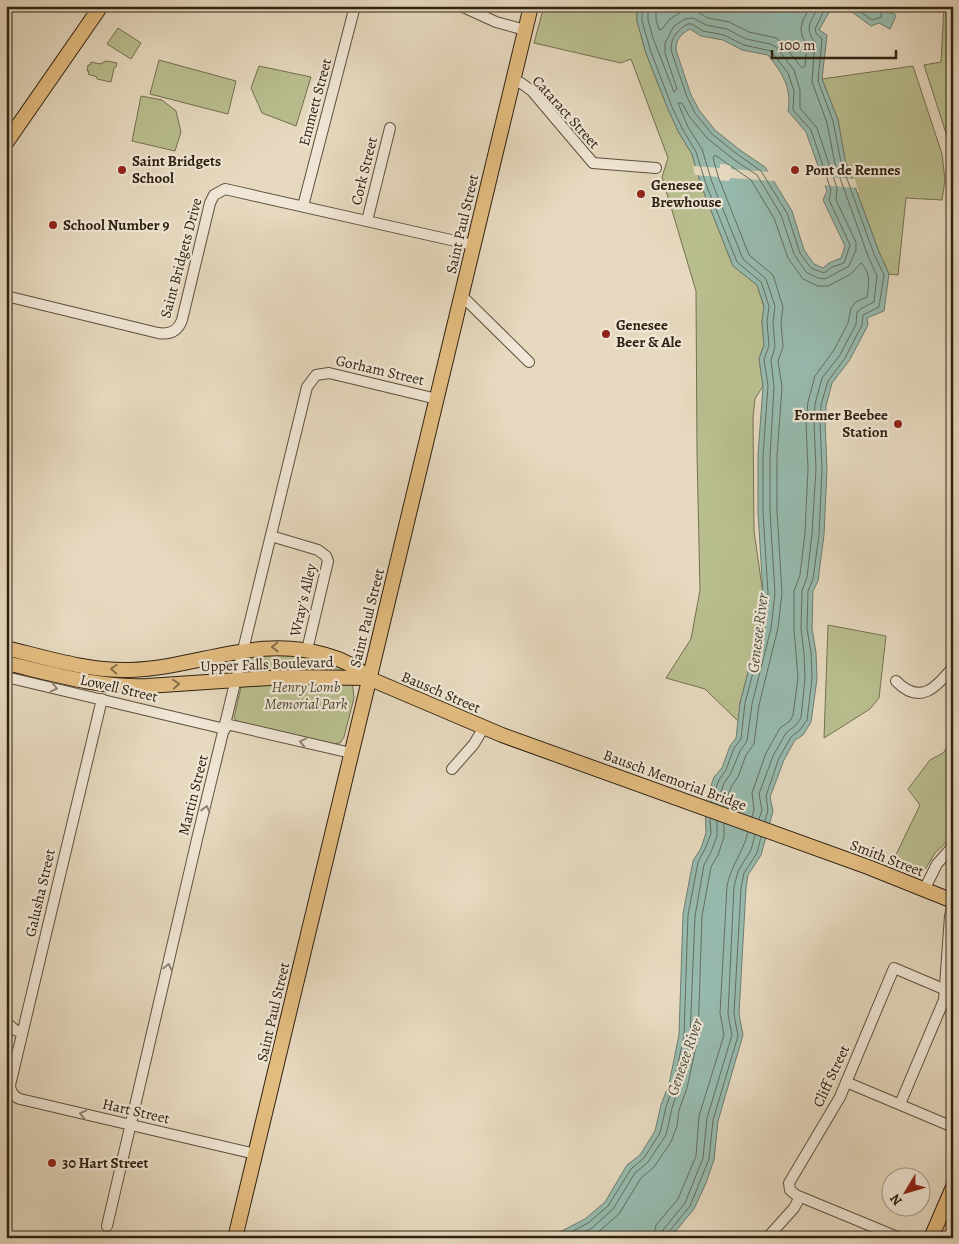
<svg xmlns="http://www.w3.org/2000/svg" width="959" height="1244" viewBox="0 0 959 1244" font-family="Alegreya,serif">
<style>
.green{fill:#b9be8f;stroke:#747050}
.water{fill:#97baae;stroke:#6d7d70;fill-rule:evenodd}
.pier{fill:#e6d9bf}
.lines{fill:none;stroke-linecap:round;stroke-linejoin:round}
.shore{stroke:#636e60;stroke-width:1}
.minor-casing{stroke:#5d503d;stroke-width:12}
.major-casing{stroke:#2f2212;stroke-width:16}
.minor{stroke:#efe6d5;stroke-width:10}
.major{stroke:#e3bc80;stroke-width:14}
.oneway{stroke:#896f49}
.oneway2{stroke:#8f8474}
.poi-dot{fill:#8f2418;stroke:#efe6d5;stroke-width:2}
.labels{text-anchor:middle;stroke-width:4.5;stroke-linejoin:round;paint-order:stroke}
.street-label{font-size:15px;fill:#2f2212;stroke:#efe6d5}
.poi-label{font-size:15px;font-weight:bold;fill:#2f2212;stroke:#efe6d5;text-anchor:start}
.park-label{font-size:15px;font-style:italic;fill:#524931;stroke:#efe6d5}
.water-label{font-size:16px;font-style:italic;fill:#4e5041;stroke:#efe6d5}
</style>
<rect width="100%" height="100%" fill="#e6d9bf"/>
<filter id="stains"><feTurbulence type="fractalNoise" baseFrequency=".004" numOctaves="4"/><feColorMatrix values="0 0 0 0 .2 0 0 0 0 .09 0 0 0 0 .02 0 0 0 .5 -.17"/></filter>
<radialGradient id="worn" r=".72"><stop offset=".6" stop-color="#630" stop-opacity="0"/><stop offset="1" stop-color="#630" stop-opacity=".3"/></radialGradient>
<g class="green">
<polygon points="544,6 637,6 637,21 646,53 668,109 679,133 692,154 701,185 733,266 757,285 764,307 762,322 764,345 759,359 763,386 755,399 753,418 754,531 763,594 760,627 740,703 739,722 705,689 666,678 691,639 700,590 697,453 696,291 662,177 668,158 631,59 621,63 534,43"/>
<polygon points="944,6 953,6 953,155 924,65 941,62"/>
<polygon points="118,28 141,43 131,59 107,44"/>
<polygon points="159,60 236,81 228,114 150,94"/>
<polygon points="106,61 117,63 116,67 114,68 111,82 97,79 97,77 88,74 89,71 87,71 88,65 90,65 91,62 100,64"/>
<polygon points="259,66 311,77 296,126 262,113 251,88"/>
<polygon points="913,66 942,154 945,180 942,200 906,198 898,275 889,274 879,252 845,160 838,120 822,79"/>
<polygon points="141,96 162,100 176,111 181,132 175,151 132,141"/>
<polygon points="828,625 886,636 879,698 870,709 824,738"/>
<path d="M296,653L351,670L354,698L344,737L340,743L333,744L238,722L234,718L247,660C260,651 281,657 296,653Z"/>
<polygon points="953,740 953,836 935,853 923,873 893,861 920,805 908,789 930,760 943,753"/>
</g>
<path class="water" d="M637,6H882L886,12L895,14L896,16L890,29L879,23L871,26L852,12L843,11L832,7L819,30L827,35L822,79L838,120L845,160L879,252L889,274L884,311L867,318L868,325L857,346L849,361L832,383L826,406L825,421L827,469L824,535L818,581L813,591L812,628L816,652L817,679L811,722L803,735L795,740L784,760L770,797L773,811L761,855L748,875L746,888L739,1014L743,1035L718,1121L714,1160L706,1183L694,1209L670,1238H548L585,1219L605,1202L627,1165L640,1155L655,1131L661,1105L669,1084L679,1035L683,914L693,861L701,848L706,833L705,803L714,777L722,768L730,746L736,738L740,703L760,627L763,594L758,512V455L763,386L759,359L764,345L762,322L764,306L757,285L733,266L701,185L692,154L679,133L668,109L646,53L637,21ZM690,29L701,36L723,40L742,50L768,55C782,73 792,87 788,111L806,132L827,191L823,200L845,246L841,258L829,263L823,268L814,264L804,250L792,211L765,167L740,150L715,130L699,110L691,95L676,50C676,39 681,34 690,29Z"/>
<g class="pier">
<polygon points="720,164 731,165 731,169 770,172 775,181 730,178 729,181 719,180 719,177 695,175 693,166 720,168"/>
<polygon points="819,176 855,179 859,192 857,192 857,188 822,185"/>
</g>
<g class="lines">
<g class="shore">
<polyline points="642,6 642,21 651,52 672,107 683,130 696,152 706,184 737,262 761,282 769,306 767,322 769,346 764,359 768,386 763,456 763,512 768,593 765,627 745,703 741,739 734,748 726,770 719,780 711,802"/>
<polyline points="648,6 648,20 653,38 674,92 677,89 665,53 665,43 674,26 685,19 693,18 706,25 727,29 746,39 770,44 776,47 794,70 800,90 800,108 817,128 837,188 836,200 856,242 856,250 849,266 825,279 818,278 806,272 794,254 781,215 757,175 733,159 707,138 689,116 682,103 678,103 688,127 702,149 712,182 743,259 766,279 775,306 773,322 775,347 771,360 774,387 770,456 770,512 775,593 771,628 752,704 747,741 740,751 731,773 724,783 717,804"/>
<polyline points="656,6 656,19 659,30 662,29 670,19 681,12 688,10 696,11 708,18 729,22 749,32 776,38 782,43 802,68 805,66 807,45 802,36 801,28 803,20 811,6"/>
<polyline points="846,6 855,8 872,20 882,17 879,6"/>
<path d="M688,24H692L703,31L724,35L744,45L771,51L788,73L794,91L793,110L811,130L831,190L829,200L850,245L844,263L832,267L824,273L811,268L800,253L787,213L761,171L737,154L712,134L695,113L687,97L671,50C671,37 677,30 688,24Z"/>
<path d="M724,806L731,787L738,777L746,755L754,744L759,705L778,628L782,593L777,511V456L782,387L778,361L783,347L781,322L783,307L773,275L749,255L719,179L713,158L715,155L751,180L774,218L788,258L803,279L818,286H828L851,274L861,263C871,273 869,284 867,297L856,302L851,308L848,323L834,350L815,376L808,402L806,422L808,469L805,533L800,575L794,591V629L798,678L793,715L790,721L780,728L766,753L752,793L754,810L752,817"/>
<path d="M759,819L762,810L759,794L773,756L786,733L795,726L801,718L805,679L804,653L801,629L802,591L807,577L812,534L816,469L814,422L815,404L822,378L840,355L856,324L857,312L862,308L874,302L877,276L868,256L835,164L827,123L812,82L815,42C803,28 812,20 819,6"/>
<polyline points="765,821 768,810 766,796 779,758 791,737 799,731 807,720 812,679 811,652 807,629 808,591 813,579 819,535 822,469 820,422 821,405 828,381 845,358 862,325 863,315 879,307 884,275 874,254 841,162 833,121 818,81 822,39 816,33 815,29 826,6"/>
<polyline points="560,1238 588,1223 608,1206 631,1169 644,1158 660,1133 666,1107 673,1086 684,1036 688,915 698,862 705,849 711,834 710,819"/>
<polyline points="573,1238 592,1228 613,1209 635,1173 648,1162 666,1135 672,1108 679,1087 690,1037 695,916 704,865 711,852 717,836 717,821"/>
<polyline points="589,1238 596,1234 619,1214 641,1178 654,1167 671,1142 677,1126 679,1110 687,1088 698,1037 702,916 711,867 718,855 724,837 724,824"/>
<path d="M653,1238L656,1225L678,1199L696,1156L699,1116L724,1035L720,1013L727,886C731,865 743,853 748,832"/>
<polyline points="661,1238 663,1230 685,1203 703,1158 707,1118 732,1035 728,1014 734,887 738,871 751,850 755,835"/>
<polyline points="667,1238 668,1233 690,1206 709,1159 713,1120 738,1036 734,1014 741,888 744,873 757,853 761,837"/>
</g>
<defs>
<g id="minor">
<polyline points="461,6 496,22 525,30"/>
<polyline points="513,80 521,83 532,91 593,163 656,168"/>
<polyline points="303,206 355,6"/>
<polyline points="367,221 390,128"/>
<path d="M6,296L158,333C170,335 178,331 182,320L210,203L214,195L225,189L473,245"/>
<polyline points="462,296 529,362"/>
<polyline points="271,536 318,550 326,556 328,561 307,650"/>
<polyline points="6,677 225,729"/>
<path d="M896,681C920,706 937,687 953,667"/>
<path d="M102,699L10,1085C10,1091 14,1097 20,1099L255,1154"/>
<polyline points="226,724 351,753"/>
<polyline points="452,769 474,744 484,727"/>
<polyline points="924,890 937,864 953,846"/>
<polyline points="6,1022 15,1030 22,1033"/>
<polyline points="846,1082 953,1127"/>
<polyline points="900,1104 944,1000 950,916 953,905"/>
<polyline points="107,1226 198,835 307,387 316,375 329,373 437,399"/>
<polyline points="767,1238 794,1208 800,1197"/>
<polyline points="900,1238 796,1195 790,1190 789,1183 840,1097 894,968 953,993"/>
</g>
<g id="major">
<polyline points="6,143 101,6"/>
<path d="M6,648C47,658 88,671 130,670C198,668 257,634 326,655C341,659 357,667 368,678L502,735L868,867L953,901"/>
<path d="M6,663C53,674 99,688 147,686L284,677L368,678"/>
<polyline points="235,1238 531,6"/>
<polyline points="931,1238 953,1187"/>
<polyline points="947,1238 953,1225"/>
</g>
</defs>
<use href="#minor" class="minor-casing"/>
<use href="#major" class="major-casing"/>
<use href="#minor" class="minor"/>
<use href="#major" class="major"/>
</g>
<defs><path id="oneway-chevron" d="M-2-3.5L2.5 0L-2 3.5" fill="none" stroke-width="1.6" stroke-linecap="round" stroke-linejoin="round" transform="scale(1.25)"/></defs>
<g class="oneway">
<use href="#oneway-chevron" transform="translate(275 647) rotate(179)"/>
<use href="#oneway-chevron" transform="translate(114 669) rotate(-177)"/>
<use href="#oneway-chevron" transform="translate(176 684) rotate(-5)"/>
</g>
<g class="oneway2">
<use href="#oneway-chevron" transform="translate(54 688) rotate(13)"/>
<use href="#oneway-chevron" transform="translate(303 742) rotate(-167)"/>
<use href="#oneway-chevron" transform="translate(206 809) rotate(-76)"/>
<use href="#oneway-chevron" transform="translate(168 967) rotate(-77)"/>
<use href="#oneway-chevron" transform="translate(83 1114) rotate(-167)"/>
</g>
<g class="poi-dot">
<circle cx="122" cy="170" r="5"/>
<circle cx="795" cy="170" r="5"/>
<circle cx="641" cy="194" r="5"/>
<circle cx="53" cy="225" r="5"/>
<circle cx="606" cy="334" r="5"/>
<circle cx="898" cy="424" r="5"/>
<circle cx="52" cy="1163" r="5"/>
</g>
<g class="labels">
<g class="street-label">
<text transform="translate(315 102) rotate(-75)" y="5">Emmett Street</text>
<text transform="translate(566 112) rotate(48)" y="5">Cataract Street</text>
<text transform="translate(364 171) rotate(-76)" y="5">Cork Street</text>
<text transform="translate(462 224) rotate(-77)" y="5">Saint Paul Street</text>
<text transform="translate(181 258) rotate(-75)" y="5">Saint Bridgets Drive</text>
<text transform="translate(380 370) rotate(13)" y="5">Gorham Street</text>
<text transform="translate(303 600) rotate(-77)" y="5">Wray's Alley</text>
<text transform="translate(367 618) rotate(-76)" y="5">Saint Paul Street</text>
<text transform="translate(267 664) rotate(-2)" y="5">Upper Falls Boulevard</text>
<text transform="translate(119 688) rotate(13)" y="5">Lowell Street</text>
<text transform="translate(441 692) rotate(23)" y="5">Bausch Street</text>
<text transform="translate(675 780) rotate(20)" y="5">Bausch Memorial Bridge</text>
<text transform="translate(193 795) rotate(-76)" y="5">Martin Street</text>
<text transform="translate(887 858) rotate(21)" y="5">Smith Street</text>
<text transform="translate(40 893) rotate(-77)" y="5">Galusha Street</text>
<text transform="translate(273 1012) rotate(-77)" y="5">Saint Paul Street</text>
<text transform="translate(831 1076) rotate(-65)" y="5">Cliff Street</text>
<text transform="translate(136 1111) rotate(13)" y="5">Hart Street</text>
</g>
<g class="poi-label">
<text x="132" y="166">Saint Bridgets<tspan x="132" dy="17">School</tspan></text>
<text x="805" y="175">Pont de Rennes</text>
<text x="651" y="190">Genesee<tspan x="651" dy="17">Brewhouse</tspan></text>
<text x="63" y="230">School Number 9</text>
<text x="616" y="330">Genesee<tspan x="616" dy="17">Beer &amp; Ale</tspan></text>
<text x="888" y="420" text-anchor="end">Former Beebee<tspan x="888" dy="17">Station</tspan></text>
<text x="62" y="1168">30 Hart Street</text>
</g>
<g class="park-label">
<text x="306" y="692">Henry Lomb<tspan x="306" dy="17">Memorial Park</tspan></text>
</g>
<g class="water-label">
<text transform="translate(757 633) rotate(-83)" y="6">Genesee River</text>
<text transform="translate(684 1057) rotate(-71)" y="6">Genesee River</text>
</g>
</g>
<rect width="959" height="1244" fill="none" stroke="#e6d9bf" stroke-width="25"/>
<rect x="8" y="8" width="944" height="1229" fill="none" stroke="#2f2212" stroke-width="2.5"/>
<rect x="12" y="12" width="934" height="1219" fill="none" stroke="#2f2212"/>
<g transform="translate(906 1192) rotate(232)"><circle r="24" fill="#efe6d5" stroke="#a29887"/>
<path d="M0-4L9 19L0 12L-9 19Z" fill="#8f2418"/>
<text y="-8" font-size="14" font-weight="bold" text-anchor="middle" fill="#2f2212">N</text>
</g>
<path d="M772 50v8h124v-8" fill="none" stroke="#2f2212" stroke-width="2.5"/>
<text x="779" y="50" font-size="15" fill="#2f2212" stroke="#efe6d5" stroke-width="4" paint-order="stroke">100 m</text>
<rect width="100%" height="100%" filter="url(#stains)"/>
<rect width="100%" height="100%" fill="url(#worn)"/>
</svg>
